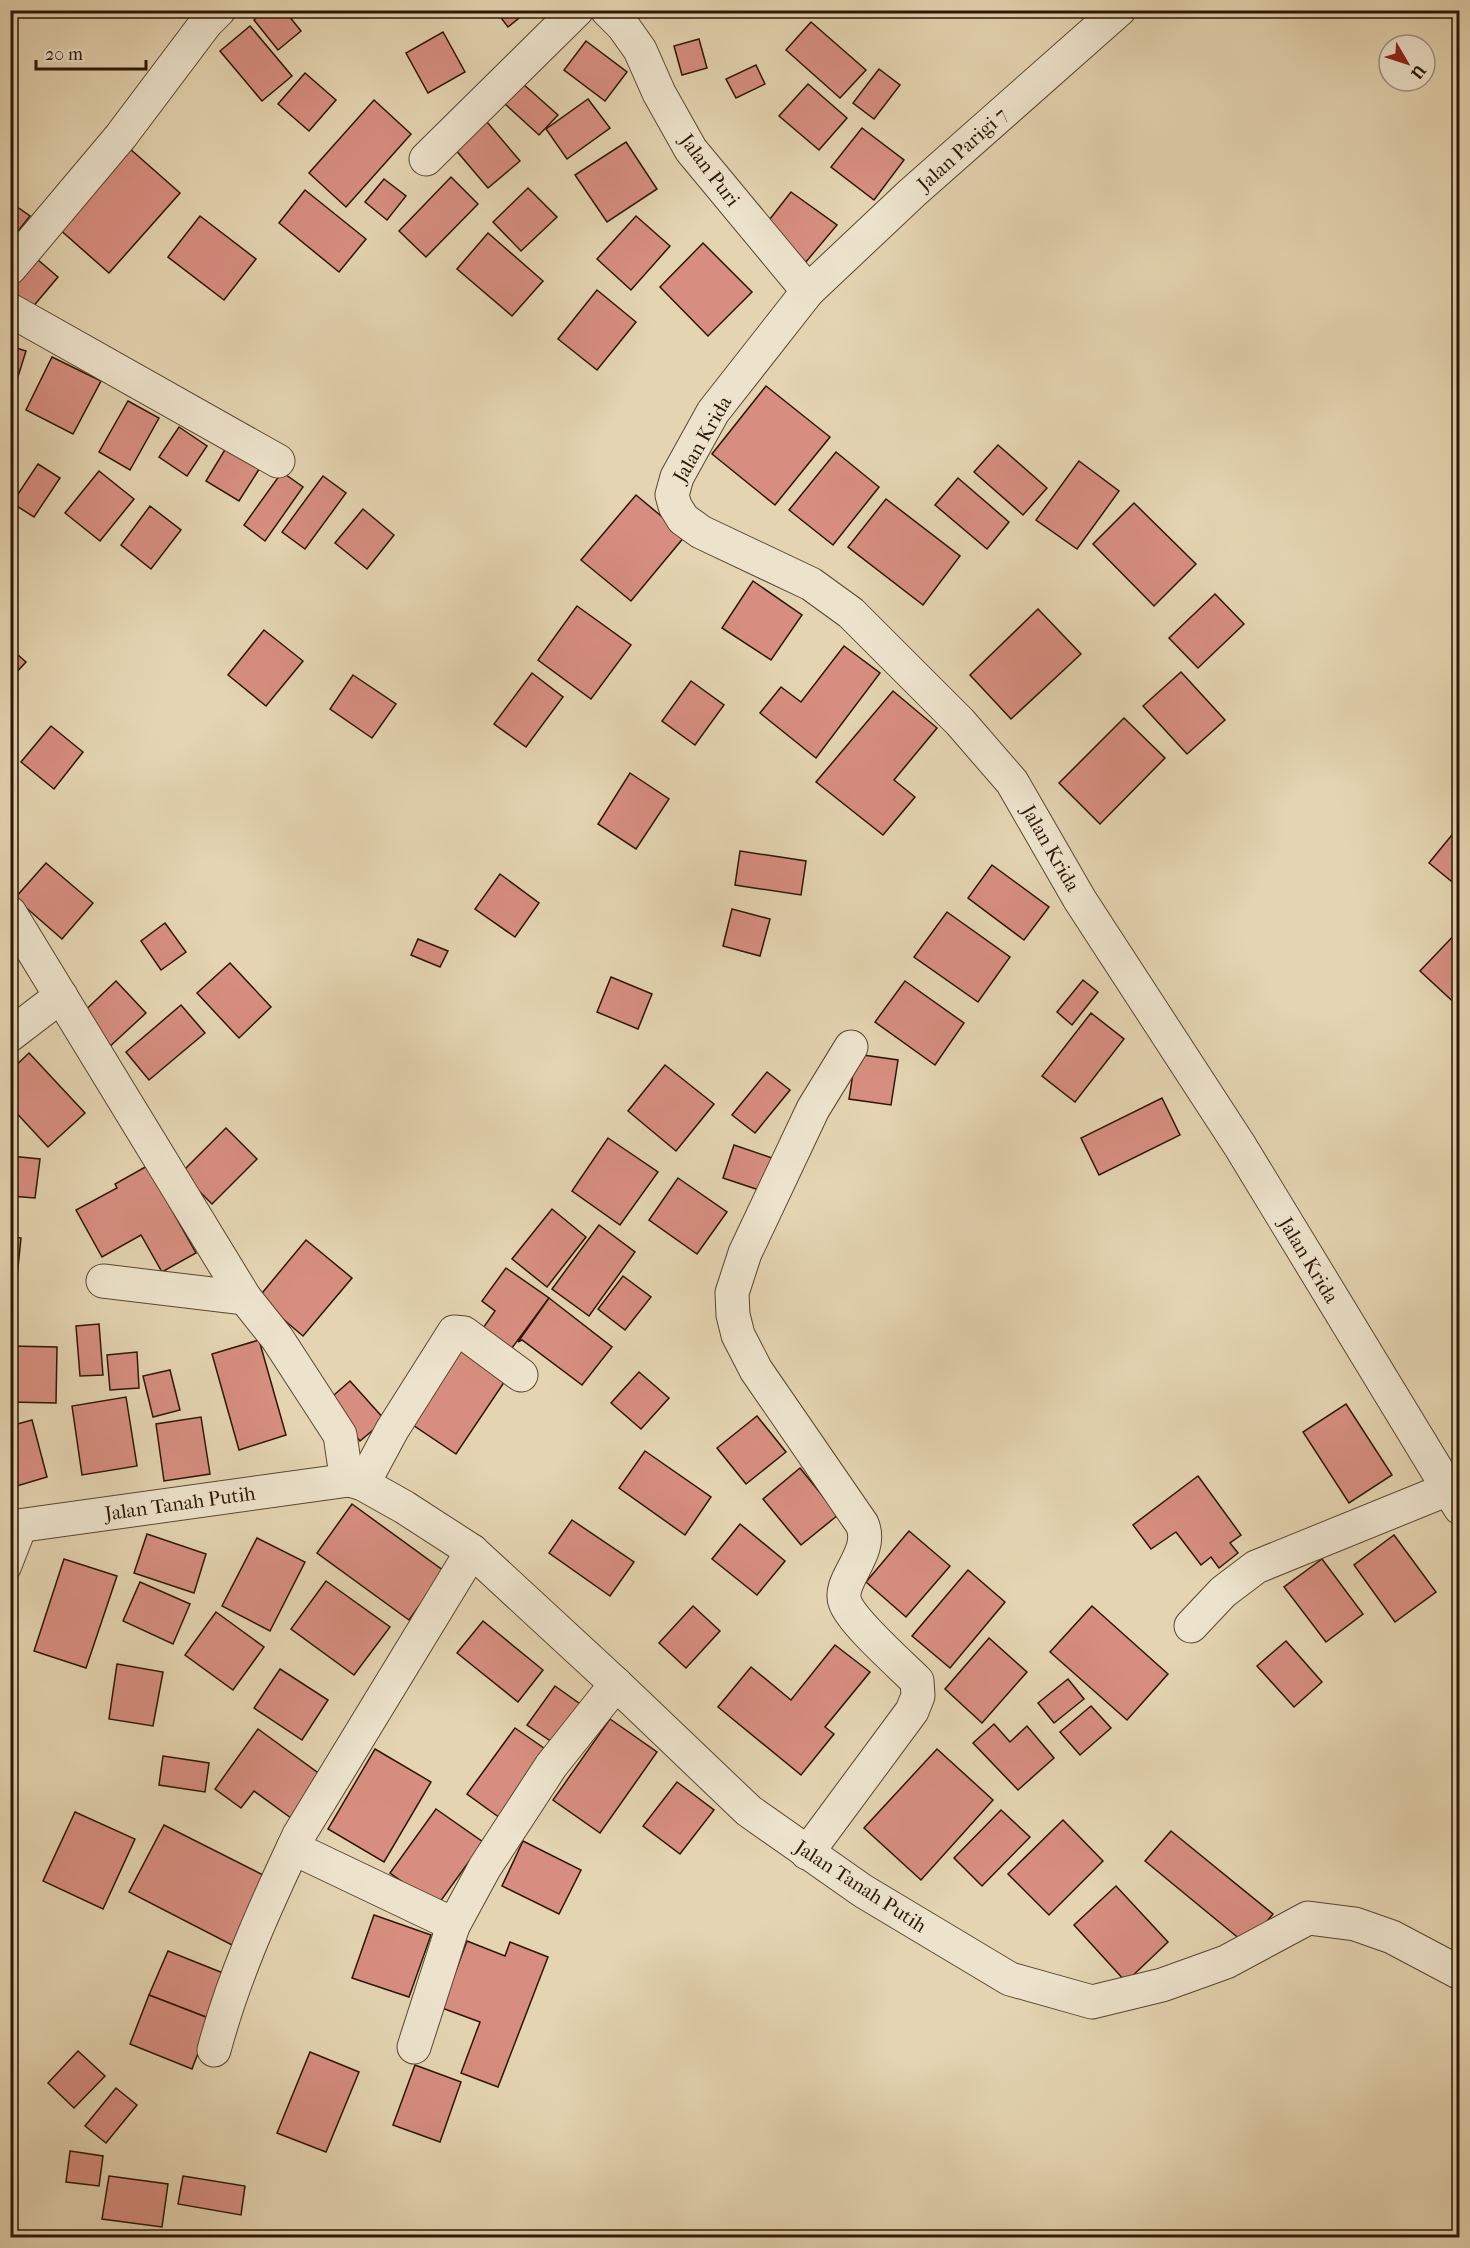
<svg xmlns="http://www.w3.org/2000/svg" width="1470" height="2248" viewBox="0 0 1470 2248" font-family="'IM FELL French Canon',serif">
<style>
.building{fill:#d78e80;stroke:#2c1605;stroke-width:1.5}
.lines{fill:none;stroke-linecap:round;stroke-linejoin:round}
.service-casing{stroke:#5a4630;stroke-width:22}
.minor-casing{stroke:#5a4630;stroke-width:35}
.tertiary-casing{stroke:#5a4630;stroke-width:35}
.service{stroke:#ede3cc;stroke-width:20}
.minor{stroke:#ede3cc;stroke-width:33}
.tertiary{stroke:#ede3cc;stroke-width:33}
.labels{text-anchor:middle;stroke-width:4.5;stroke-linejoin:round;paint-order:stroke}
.street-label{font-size:20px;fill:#2c1605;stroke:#ede3cc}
</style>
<rect width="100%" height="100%" fill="#e4d4b1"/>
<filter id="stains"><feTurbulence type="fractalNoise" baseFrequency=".00333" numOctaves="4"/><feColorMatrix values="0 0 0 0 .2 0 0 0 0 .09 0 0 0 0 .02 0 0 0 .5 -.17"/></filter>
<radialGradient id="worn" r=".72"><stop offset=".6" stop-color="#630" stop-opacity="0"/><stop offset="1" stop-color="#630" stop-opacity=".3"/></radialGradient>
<g class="building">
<polygon points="265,10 284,10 301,31 278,50 254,20"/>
<polygon points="495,10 529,10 508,27"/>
<polygon points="811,22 866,70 840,98 786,50"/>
<polygon points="250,26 292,76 262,101 220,51"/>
<polygon points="443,32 465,72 428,93 406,53"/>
<polygon points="699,39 707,68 682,75 674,46"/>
<polygon points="586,41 627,72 605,101 564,70"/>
<polygon points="756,65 765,84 736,98 726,79"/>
<polygon points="879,69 900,85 874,119 853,103"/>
<polygon points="305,73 336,100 309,131 278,104"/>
<polygon points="522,83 558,115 539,135 504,103"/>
<polygon points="808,84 847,118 819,150 779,116"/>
<polygon points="588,99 610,128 567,159 546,129"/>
<polygon points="374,100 411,134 346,207 309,173"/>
<polygon points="481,115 520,161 488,188 449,142"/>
<polygon points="862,128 904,160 874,200 831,167"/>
<polygon points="626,142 657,189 607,222 575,175"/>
<polygon points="129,148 180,193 109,273 58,228"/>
<polygon points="451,177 478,204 426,257 399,231"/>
<polygon points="384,179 406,196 387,220 365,202"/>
<polygon points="528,188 557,217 521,251 493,222"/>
<polygon points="305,190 366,239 339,272 279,223"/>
<polygon points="791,192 837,225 800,269 766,224"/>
<polygon points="10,202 30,216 10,241"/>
<polygon points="200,216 256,259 224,300 168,257"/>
<polygon points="636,216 670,246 631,290 597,259"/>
<polygon points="488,233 543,281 512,316 457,269"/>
<polygon points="703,243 752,292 708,336 660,287"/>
<polygon points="31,254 58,277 26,315 10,302 10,277"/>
<polygon points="597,290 636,322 597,370 558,339"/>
<polygon points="10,346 26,351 11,399 10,399"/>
<polygon points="52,357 101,381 73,434 26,410"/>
<polygon points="766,386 830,437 775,505 712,454"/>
<polygon points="128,401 159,418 130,470 99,452"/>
<polygon points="179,427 207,446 187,476 159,457"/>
<polygon points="229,443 263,463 239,501 206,481"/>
<polygon points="998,445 1047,488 1023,515 974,472"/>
<polygon points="836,452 879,487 833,545 789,510"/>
<polygon points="1079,461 1119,491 1077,549 1036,520"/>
<polygon points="38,464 60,478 34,517 12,503"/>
<polygon points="99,471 134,499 100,541 65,513"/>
<polygon points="282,472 303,487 265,541 244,525"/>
<polygon points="323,476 346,493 305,549 282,532"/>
<polygon points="958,478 1009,522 987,549 935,505"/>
<polygon points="636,495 685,536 631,601 581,560"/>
<polygon points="886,499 960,556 923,605 848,547"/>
<polygon points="1134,503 1196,564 1154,606 1093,544"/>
<polygon points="150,506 181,530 151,569 121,545"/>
<polygon points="363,509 394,535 367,569 335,543"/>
<polygon points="753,581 802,615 771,660 722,628"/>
<polygon points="1215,594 1244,624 1198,668 1169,638"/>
<polygon points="577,606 631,645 591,699 538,660"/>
<polygon points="1038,609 1081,654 1011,719 970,675"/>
<polygon points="264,630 303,661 266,706 228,675"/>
<polygon points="844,646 880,673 816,758 760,713 781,687 801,702"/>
<polygon points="10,648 26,662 10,679"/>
<polygon points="1181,672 1225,720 1187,754 1143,706"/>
<polygon points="532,673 563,697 526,747 494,724"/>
<polygon points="353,675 396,704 372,738 330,709"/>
<polygon points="691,681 724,705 695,745 662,721"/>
<polygon points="893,691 937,728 894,780 915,797 883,835 816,782"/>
<polygon points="1124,718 1165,758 1100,824 1059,783"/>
<polygon points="51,726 83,752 54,789 21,762"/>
<polygon points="630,773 669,799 636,849 598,824"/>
<polygon points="1460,825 1460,882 1456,885 1429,863"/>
<polygon points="740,851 806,861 801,895 735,885"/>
<polygon points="46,863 93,903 62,939 15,898"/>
<polygon points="992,865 1049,907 1024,940 968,898"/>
<polygon points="500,874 539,903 515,937 475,909"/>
<polygon points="732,909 770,919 760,956 723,946"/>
<polygon points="947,912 1010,957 978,1002 914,957"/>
<polygon points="165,923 186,952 161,970 141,941"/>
<polygon points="1460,929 1460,1008 1420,971"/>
<polygon points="418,939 448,951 440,967 411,955"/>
<polygon points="230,963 271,1007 239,1038 197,993"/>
<polygon points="611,977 652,994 638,1029 597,1012"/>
<polygon points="1083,980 1098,992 1072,1025 1057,1012"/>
<polygon points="116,981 146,1013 106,1050 77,1018"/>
<polygon points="905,981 964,1023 935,1065 875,1022"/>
<polygon points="181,1005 205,1033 149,1080 126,1052"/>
<polygon points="1091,1013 1124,1039 1075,1102 1042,1076"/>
<polygon points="29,1053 85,1113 48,1147 10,1106 10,1071"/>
<polygon points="856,1054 898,1060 891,1105 849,1099"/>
<polygon points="665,1065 714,1104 676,1151 628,1111"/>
<polygon points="767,1072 790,1090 755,1133 732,1115"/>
<polygon points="1162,1098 1180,1135 1099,1175 1081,1138"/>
<polygon points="226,1128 257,1159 212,1204 181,1173"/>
<polygon points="608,1138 658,1172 620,1225 572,1191"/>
<polygon points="734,1145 772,1158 762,1191 723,1178"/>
<polygon points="10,1156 40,1159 35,1198 10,1196"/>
<polygon points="147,1166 196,1253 162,1272 141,1235 102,1257 76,1210 117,1188 115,1184"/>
<polygon points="678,1178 727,1212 697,1254 649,1220"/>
<polygon points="552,1209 586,1237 547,1287 512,1259"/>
<polygon points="599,1225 635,1252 589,1316 552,1289"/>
<polygon points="10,1236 21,1238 17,1277 10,1277"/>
<polygon points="306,1240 352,1278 303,1336 258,1298"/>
<polygon points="506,1268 549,1298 509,1352 481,1331 495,1311 482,1301"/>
<polygon points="623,1276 651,1297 625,1330 598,1309"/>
<polygon points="549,1298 612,1347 582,1385 522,1340 518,1342"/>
<polygon points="99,1324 103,1375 80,1376 76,1326"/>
<polygon points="259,1340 286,1435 239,1450 212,1354"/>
<polygon points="456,1343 507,1378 456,1454 404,1419"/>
<polygon points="10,1346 57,1347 56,1403 10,1402"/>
<polygon points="137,1352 139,1388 110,1390 107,1355"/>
<polygon points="170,1370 180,1410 153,1417 143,1376"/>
<polygon points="639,1372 669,1398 641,1429 611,1403"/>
<polygon points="350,1381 385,1420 360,1441 326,1402"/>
<polygon points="126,1397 137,1466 82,1475 72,1406"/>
<polygon points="1346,1404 1392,1475 1349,1503 1303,1432"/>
<polygon points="757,1416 786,1452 746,1484 717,1448"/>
<polygon points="201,1417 210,1474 164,1481 156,1424"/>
<polygon points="32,1420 47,1477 10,1488 10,1426"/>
<polygon points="645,1451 711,1497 685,1535 619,1488"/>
<polygon points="800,1468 838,1515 801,1545 763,1499"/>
<polygon points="1198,1476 1241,1535 1230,1543 1238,1553 1219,1568 1211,1557 1201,1565 1176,1532 1151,1549 1133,1525"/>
<polygon points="352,1504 444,1571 409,1620 317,1553"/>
<polygon points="572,1520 634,1562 610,1596 549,1553"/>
<polygon points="740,1524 785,1561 757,1595 712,1559"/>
<polygon points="909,1531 950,1566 906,1617 866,1582"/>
<polygon points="147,1534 206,1554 194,1593 134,1573"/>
<polygon points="1394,1535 1436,1592 1395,1622 1354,1565"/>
<polygon points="257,1538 305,1562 270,1631 222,1606"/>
<polygon points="64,1559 117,1576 86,1668 34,1651"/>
<polygon points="1322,1559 1363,1614 1326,1642 1284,1587"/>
<polygon points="968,1570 1005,1602 950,1668 912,1636"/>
<polygon points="326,1581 390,1627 354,1675 291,1629"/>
<polygon points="140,1582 190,1604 173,1644 123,1621"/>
<polygon points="693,1606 720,1631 686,1668 659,1643"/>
<polygon points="1092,1606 1168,1674 1127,1720 1050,1652"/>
<polygon points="216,1612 264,1647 233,1690 185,1655"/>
<polygon points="483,1621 543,1670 518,1702 457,1653"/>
<polygon points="989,1638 1027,1672 982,1723 945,1689"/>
<polygon points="1286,1641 1322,1682 1294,1707 1257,1666"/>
<polygon points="835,1645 870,1672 825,1727 834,1734 801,1775 718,1707 751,1667 791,1700"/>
<polygon points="117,1664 163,1672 153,1726 109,1719"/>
<polygon points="280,1669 328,1700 302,1740 254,1708"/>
<polygon points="1068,1679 1084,1699 1054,1723 1038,1703"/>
<polygon points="555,1686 583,1706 555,1744 527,1725"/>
<polygon points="1091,1706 1111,1728 1080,1755 1060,1732"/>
<polygon points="610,1719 657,1752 600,1833 553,1800"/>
<polygon points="994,1724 1010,1742 1027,1726 1054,1758 1018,1790 973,1743"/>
<polygon points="515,1728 548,1751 500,1818 467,1794"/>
<polygon points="258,1729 321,1775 291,1818 254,1791 241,1808 215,1789"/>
<polygon points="375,1749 431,1782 384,1862 328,1829"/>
<polygon points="937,1749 993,1800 921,1880 864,1828"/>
<polygon points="163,1756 209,1763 205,1792 159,1785"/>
<polygon points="677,1782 714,1810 680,1854 643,1826"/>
<polygon points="436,1809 483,1842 437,1906 390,1873"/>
<polygon points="1001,1810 1030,1837 982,1886 954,1858"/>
<polygon points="75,1812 135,1839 103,1909 43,1881"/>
<polygon points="1063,1820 1103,1861 1049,1915 1008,1874"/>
<polygon points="164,1825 267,1877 232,1945 129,1892"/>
<polygon points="1171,1831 1273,1914 1247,1945 1145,1861"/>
<polygon points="523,1841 581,1870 559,1914 502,1886"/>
<polygon points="1116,1886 1168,1942 1126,1982 1074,1925"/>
<polygon points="374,1915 431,1935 409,1997 352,1978"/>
<polygon points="467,1941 505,1956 510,1942 548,1957 498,2087 461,2073 480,2022 442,2008"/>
<polygon points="168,1951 228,1975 211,2019 149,1995"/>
<polygon points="149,1995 211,2019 192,2069 130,2044"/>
<polygon points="78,2051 105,2076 74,2108 48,2083"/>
<polygon points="310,2052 359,2072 326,2152 277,2133"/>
<polygon points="415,2065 461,2082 440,2142 393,2125"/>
<polygon points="116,2088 137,2105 106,2143 85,2126"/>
<polygon points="70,2151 103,2156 99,2186 66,2182"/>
<polygon points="109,2176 168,2184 162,2227 102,2219"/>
<polygon points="183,2176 245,2186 241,2215 178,2204"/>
</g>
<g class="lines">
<defs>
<polyline id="service" points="10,1570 28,1524"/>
<g id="minor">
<polyline points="426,159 577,10"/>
<polyline points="10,268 121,136 206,23 219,10"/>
<polyline points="10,310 278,461"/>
<polyline points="10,913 245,1298"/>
<polyline points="10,1035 61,996"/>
<polyline points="103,1281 245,1298 277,1338 340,1435 344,1462 349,1480 363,1484 404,1507 472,1551 616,1684 749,1811 863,1891 1010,1979 1092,2002 1162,1985 1226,1962 1308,1918 1355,1924 1392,1937 1460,1973"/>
<polyline points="363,1484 392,1430 454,1332 464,1333 521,1375"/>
<polyline points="10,1527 349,1480"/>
<polyline points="472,1551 299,1835 293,1848 440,1918 453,1926 485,1867 551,1766 616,1684"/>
<polyline points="1191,1626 1223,1592 1256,1567 1448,1489"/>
<path d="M807,1853L912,1711L918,1696L917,1681C900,1664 851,1621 845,1602C837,1580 875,1553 862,1524L756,1370L738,1335L733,1315L732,1293L745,1253L813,1109L851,1047"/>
<polyline points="414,2047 453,1926"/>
<path d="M214,2050C233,1979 262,1914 293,1848"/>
</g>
<g id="tertiary">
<polyline points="607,10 623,26 640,50 659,93 691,150 808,291"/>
<polyline points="1119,10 912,193 808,291 713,412 677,477 672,495 675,506 683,519 701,532 811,584 851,613 960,722 1012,782 1080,900 1240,1146 1460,1508"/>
</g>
</defs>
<use href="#service" class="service-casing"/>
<use href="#minor" class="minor-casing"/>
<use href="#tertiary" class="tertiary-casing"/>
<use href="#service" class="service"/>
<use href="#minor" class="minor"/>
<use href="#tertiary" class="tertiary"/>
</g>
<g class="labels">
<g class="street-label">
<text transform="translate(962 149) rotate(-42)" y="7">Jalan Parigi 7</text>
<text transform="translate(710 170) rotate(53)" y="7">Jalan Puri</text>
<text transform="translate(702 439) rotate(-60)" y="7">Jalan Krida</text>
<text transform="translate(1051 848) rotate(60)" y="7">Jalan Krida</text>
<text transform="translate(1309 1260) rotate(59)" y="7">Jalan Krida</text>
<text transform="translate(180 1503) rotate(-8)" y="7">Jalan Tanah Putih</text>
<text transform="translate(861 1886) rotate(33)" y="7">Jalan Tanah Putih</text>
</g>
</g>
<rect width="1470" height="2248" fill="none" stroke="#e4d4b1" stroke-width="36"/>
<rect x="12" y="12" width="1446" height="2224" fill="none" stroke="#2c1605" stroke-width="3"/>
<rect x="18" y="18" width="1434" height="2212" fill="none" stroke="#2c1605" stroke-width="1.5"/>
<g transform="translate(1407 63) rotate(129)"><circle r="28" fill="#ede3cc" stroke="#a0917c" stroke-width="1.5"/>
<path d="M0-4.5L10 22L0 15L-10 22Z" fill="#8f2418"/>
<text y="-9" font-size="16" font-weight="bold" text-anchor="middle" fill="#2c1605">U</text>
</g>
<path d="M36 60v9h110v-9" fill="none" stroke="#2c1605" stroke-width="3"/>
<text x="45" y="60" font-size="18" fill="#2c1605" stroke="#ede3cc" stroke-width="4.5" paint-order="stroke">20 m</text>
<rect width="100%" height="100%" filter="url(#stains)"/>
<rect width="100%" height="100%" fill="url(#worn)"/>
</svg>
